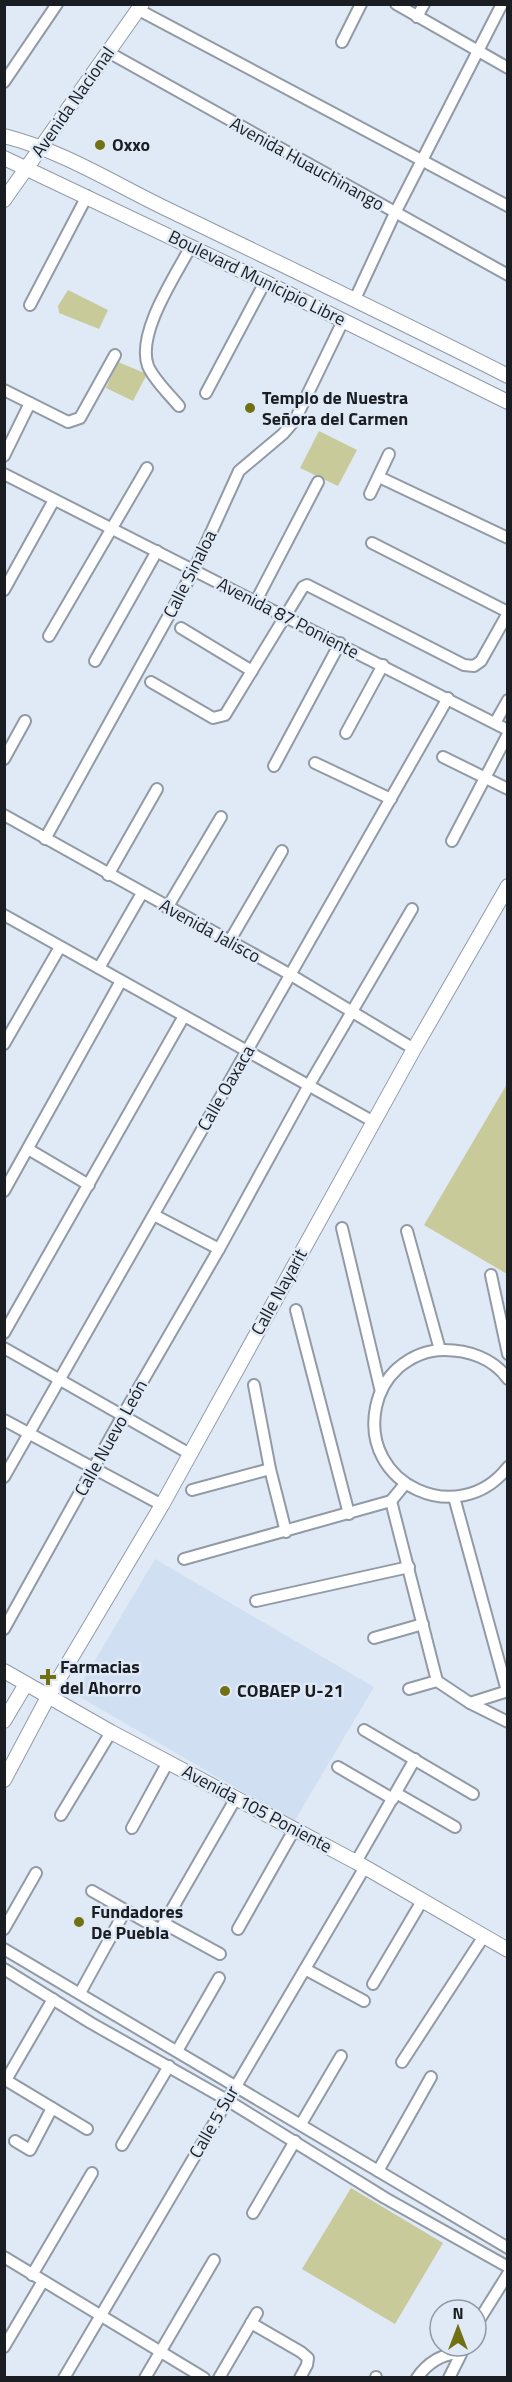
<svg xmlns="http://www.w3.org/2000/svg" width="512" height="2382" viewBox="0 0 512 2382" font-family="'Titillium Web',sans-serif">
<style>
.built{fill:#d1dff2}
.green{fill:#c8ca99}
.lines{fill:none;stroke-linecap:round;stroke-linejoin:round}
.street-casing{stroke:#919aa5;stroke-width:14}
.secondary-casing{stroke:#919aa5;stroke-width:16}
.street{stroke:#fff;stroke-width:10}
.secondary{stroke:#fff;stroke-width:14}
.poi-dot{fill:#717114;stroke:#e0eaf7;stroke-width:2}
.labels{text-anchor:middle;stroke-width:5;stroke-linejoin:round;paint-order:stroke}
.street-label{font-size:18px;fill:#1a1e22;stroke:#e0eaf7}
.poi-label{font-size:18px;font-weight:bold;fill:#1a1e22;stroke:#e0eaf7;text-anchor:start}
</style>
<rect width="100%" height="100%" fill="#e0eaf7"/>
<polygon class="built" points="155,1559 374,1687 294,1822 75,1694"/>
<g class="green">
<polygon points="68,290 108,310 99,329 59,313 58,306"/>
<polygon points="118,362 147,374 133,401 106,388"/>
<polygon points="319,431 357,450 338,486 300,468"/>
<polygon points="507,1084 508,1274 507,1274 424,1225"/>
<polygon points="351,2188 443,2243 395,2324 302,2269"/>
</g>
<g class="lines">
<defs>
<g id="street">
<polyline points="396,4 508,68"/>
<polyline points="139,10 508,206"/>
<polyline points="417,17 424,4"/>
<polyline points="342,42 361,4"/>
<polyline points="108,52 508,275"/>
<polyline points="4,82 57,4"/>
<polyline points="355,299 395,213 502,4"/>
<polyline points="30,305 87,196"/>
<polyline points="4,390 68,422 80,418 115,355"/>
<polyline points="206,393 265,282"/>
<path d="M179,406C169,394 154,380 148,366C136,333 176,275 191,246"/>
<polyline points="4,456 30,403"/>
<polyline points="4,474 508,730"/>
<polyline points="379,477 508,538"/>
<polyline points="370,494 389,454"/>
<polyline points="372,543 508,612"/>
<polyline points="4,590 54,500"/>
<polyline points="256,601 318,482"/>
<polyline points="181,628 252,671"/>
<polyline points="49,636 147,468"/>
<polyline points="95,661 157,551"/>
<polyline points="151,682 213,718 225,715 303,587 307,585 464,665 474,666 481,661 508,613"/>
<polyline points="495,723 508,700"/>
<polyline points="346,733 383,665"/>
<polyline points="443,757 508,789"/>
<polyline points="4,759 25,721"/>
<polyline points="315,763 391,799"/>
<polyline points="274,766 340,643"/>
<polyline points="4,815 291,975 414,1049"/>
<polyline points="45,839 194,570 239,471 283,434 295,420 343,321"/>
<polyline points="452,841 508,734"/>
<polyline points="108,875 157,789"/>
<polyline points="167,908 221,817"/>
<polyline points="4,915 374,1122"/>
<polyline points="229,942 282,851"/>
<polyline points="99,968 142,893"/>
<polyline points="4,1044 60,947"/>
<polyline points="28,1149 89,1185"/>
<polyline points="4,1191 121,981"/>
<polyline points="154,1215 219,1249"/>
<polyline points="342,1228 381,1392"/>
<polyline points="407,1231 440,1350"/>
<polyline points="491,1275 508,1354"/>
<polyline points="296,1310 349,1514"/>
<polyline points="4,1333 184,1016"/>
<polyline points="4,1348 190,1454"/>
<path d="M508,1379C493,1358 468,1350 444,1350C427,1350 411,1357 398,1368C387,1378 379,1392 376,1407C360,1485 459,1530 508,1467"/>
<polyline points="254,1385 270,1469 286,1532"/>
<polyline points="4,1420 162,1505"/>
<polyline points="4,1477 448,698"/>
<polyline points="192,1490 270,1469"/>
<polyline points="454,1497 507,1691"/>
<polyline points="391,1501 437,1681 470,1703 508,1722"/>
<polyline points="391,1501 405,1484"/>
<polyline points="184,1559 391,1501"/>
<polyline points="256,1601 409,1567"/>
<polyline points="4,1629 123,1415 219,1249 309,1085 412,909"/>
<polyline points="374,1638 423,1624"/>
<polyline points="409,1689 437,1681"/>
<polyline points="470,1703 508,1691"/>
<polyline points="364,1730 473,1794"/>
<polyline points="338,1767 393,1799"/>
<polyline points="396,1793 455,1827"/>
<polyline points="61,1815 111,1732"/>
<polyline points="132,1828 168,1762"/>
<polyline points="356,1862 415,1759"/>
<polyline points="92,1891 160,1930 236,1798"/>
<polyline points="165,1924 220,1954"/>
<polyline points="4,1929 36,1873"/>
<polyline points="238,1929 294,1830"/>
<polyline points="4,1949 508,2248"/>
<polyline points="4,1969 91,2023 227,2100 385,2198 508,2267"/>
<polyline points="305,1969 364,2001"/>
<polyline points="373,1984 422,1901"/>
<polyline points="80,1993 125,1911"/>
<polyline points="177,2051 219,1978"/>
<polyline points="402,2062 484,1936"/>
<polyline points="4,2079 87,2129"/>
<polyline points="6,2080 53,1999"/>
<polyline points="301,2124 341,2056"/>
<polyline points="15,2141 30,2150 52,2108"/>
<polyline points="122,2145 169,2066"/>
<polyline points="378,2171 431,2077"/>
<polyline points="253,2213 295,2141"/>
<polyline points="4,2257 204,2378"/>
<polyline points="32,2275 92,2173"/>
<polyline points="251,2323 301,2352 308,2358 307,2365 300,2378"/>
<polyline points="476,2325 508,2274"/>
<polyline points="4,2347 43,2281"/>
<polyline points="64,2378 365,1867"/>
<polyline points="145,2378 214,2260"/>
<polyline points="219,2378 257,2313"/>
<polyline points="376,2378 376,2377"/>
<path d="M417,2378C427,2363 444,2352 461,2354L449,2378"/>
</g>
<g id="secondary">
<path d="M4,136C64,151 116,185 171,211C283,265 396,319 508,376"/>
<polyline points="4,158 265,282 508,402"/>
<polyline points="4,200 142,4"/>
<polyline points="4,1671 111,1732 356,1862 508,1950"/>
<polyline points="4,1721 26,1684"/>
<polyline points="4,1780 48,1697 162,1505 414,1049 508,886"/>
</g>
</defs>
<use href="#street" class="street-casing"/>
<use href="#secondary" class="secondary-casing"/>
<use href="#street" class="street"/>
<use href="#secondary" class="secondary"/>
</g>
<g class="poi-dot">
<circle cx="100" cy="145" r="6"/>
<circle cx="250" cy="408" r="6"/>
<path d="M45 1668h6v6h6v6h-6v6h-6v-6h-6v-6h6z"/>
<circle cx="225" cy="1691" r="6"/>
<circle cx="79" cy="1922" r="6"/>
</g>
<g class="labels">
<g class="street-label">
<text transform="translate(73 102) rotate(-55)" y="6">Avenida Nacional</text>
<text transform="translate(307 164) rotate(29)" y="6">Avenida Huauchinango</text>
<text transform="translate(257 278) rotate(26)" y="6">Boulevard Municipio Libre</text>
<text transform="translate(190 574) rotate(-63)" y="6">Calle Sinaloa</text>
<text transform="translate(288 618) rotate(27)" y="6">Avenida 87 Poniente</text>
<text transform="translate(210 931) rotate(29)" y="6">Avenida Jalisco</text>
<text transform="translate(226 1088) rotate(-60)" y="6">Calle Oaxaca</text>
<text transform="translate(279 1292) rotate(-61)" y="6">Calle Nayarit</text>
<text transform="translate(111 1438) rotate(-61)" y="6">Calle Nuevo León</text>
<text transform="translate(257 1809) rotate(28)" y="6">Avenida 105 Poniente</text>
<text transform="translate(214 2122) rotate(-60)" y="6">Calle 5 Sur</text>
</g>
<g class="poi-label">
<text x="112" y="151">Oxxo</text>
<text x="262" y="404">Templo de Nuestra<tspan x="262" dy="21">Señora del Carmen</tspan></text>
<text x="60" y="1673">Farmacias<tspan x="60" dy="21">del Ahorro</tspan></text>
<text x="237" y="1697">COBAEP U-21</text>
<text x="91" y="1918">Fundadores<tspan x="91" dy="21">De Puebla</tspan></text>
</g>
</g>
<rect width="512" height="2382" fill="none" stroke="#1a1e22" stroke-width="12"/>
<g transform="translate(458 2328)"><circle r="28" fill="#e0eaf7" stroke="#9198a2" stroke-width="1.5"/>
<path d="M0-4.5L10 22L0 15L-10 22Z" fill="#717114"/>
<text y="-9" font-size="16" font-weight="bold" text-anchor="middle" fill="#1a1e22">N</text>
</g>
</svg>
